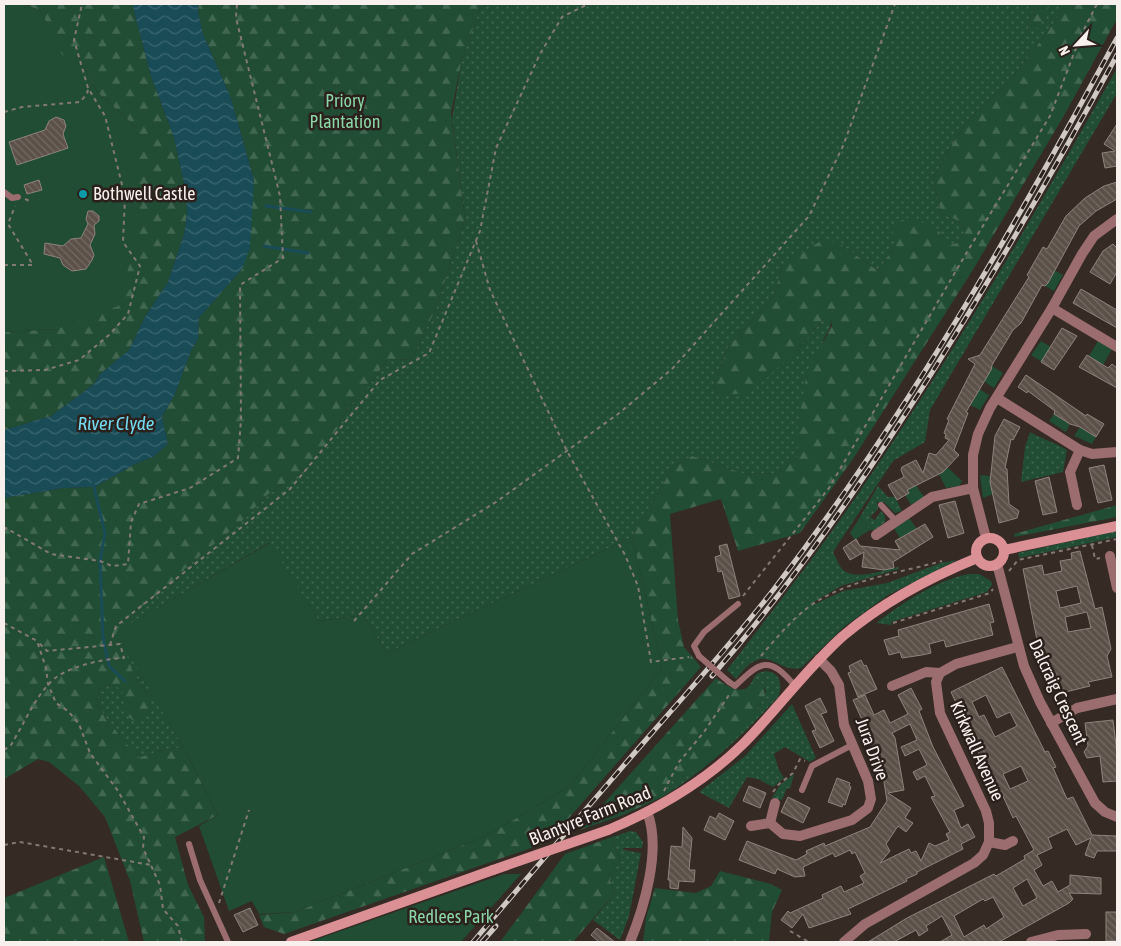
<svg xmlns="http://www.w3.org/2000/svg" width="1121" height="946" viewBox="0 0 1121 946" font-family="'Asap Condensed',sans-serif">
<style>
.grass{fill:url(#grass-dots)}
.forest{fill:url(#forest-firs)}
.green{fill:#204d33}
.water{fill:url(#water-waves)}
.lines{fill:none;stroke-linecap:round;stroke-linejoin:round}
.stream{stroke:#194c57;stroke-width:3}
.building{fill:url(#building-back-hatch);stroke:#8f837b;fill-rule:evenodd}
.path{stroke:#837974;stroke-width:2;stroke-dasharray:4 4;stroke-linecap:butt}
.lane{stroke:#9b6d6f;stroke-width:6}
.street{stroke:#9b6d6f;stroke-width:10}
.secondary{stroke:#da9095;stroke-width:10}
.rail-casing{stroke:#d0c8c3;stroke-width:5}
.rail{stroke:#2b201b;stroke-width:3;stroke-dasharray:9;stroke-linecap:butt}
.lane-bridge{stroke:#9b6d6f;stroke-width:6}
.secondary-bridge{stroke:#da9095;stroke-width:10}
.culture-dot{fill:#0f9aa8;stroke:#2b201b;stroke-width:2}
.labels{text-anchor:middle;stroke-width:5;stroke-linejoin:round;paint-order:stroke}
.park-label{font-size:18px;fill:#8ad6a7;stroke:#2b201b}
.poi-label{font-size:18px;fill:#f7f0ec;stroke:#2b201b;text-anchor:start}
.street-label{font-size:18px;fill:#f7f0ec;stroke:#2b201b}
.water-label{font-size:19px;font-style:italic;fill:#74dbf3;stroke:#2b201b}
</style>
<defs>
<pattern id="grass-dots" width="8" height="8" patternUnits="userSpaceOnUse" patternTransform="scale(1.25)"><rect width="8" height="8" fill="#204d33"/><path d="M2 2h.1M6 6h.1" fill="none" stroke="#416751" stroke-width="1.8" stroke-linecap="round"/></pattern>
<pattern id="forest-firs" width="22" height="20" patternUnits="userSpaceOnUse" patternTransform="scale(1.25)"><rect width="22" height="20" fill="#204d33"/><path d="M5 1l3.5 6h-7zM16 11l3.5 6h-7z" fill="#416751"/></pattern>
<pattern id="water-waves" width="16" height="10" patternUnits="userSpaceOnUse" patternTransform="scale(1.25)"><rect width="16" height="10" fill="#194c57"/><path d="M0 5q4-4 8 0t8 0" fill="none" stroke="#3b666f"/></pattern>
<pattern id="building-back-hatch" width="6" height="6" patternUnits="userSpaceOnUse" patternTransform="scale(1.25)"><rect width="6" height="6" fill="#5c5149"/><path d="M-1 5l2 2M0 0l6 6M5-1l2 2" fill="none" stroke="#746a63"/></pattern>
</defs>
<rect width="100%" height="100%" fill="#352a24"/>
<g class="grass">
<path d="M487,4H1035L1027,32L1045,12L1049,4H1066L1047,33L1006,85L975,113L957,136L933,179L941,213L959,221L965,230L958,243L952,244L946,241L937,229L896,244L878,271L842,245L783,264L774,296L728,347L714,385L718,394L794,353L824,319H831C832,329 825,334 822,344C810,378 793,420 799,456L777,474L742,473L692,456L673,467L632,537L387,653L363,615L319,621L269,543L117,632L183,747L159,751L138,759L108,721L97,704L99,689L111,685L149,697L133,672L116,632V626L180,578L185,568L241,522L267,495L300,474L313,461L338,428L348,407L365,391L387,360L412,359L436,308L465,219L452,118L462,59L480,9Z"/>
<path d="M1117,68V93L930,410L925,442L893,461L833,552C836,557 839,566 843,570C857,581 883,570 898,567L899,569L841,586L814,602L815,604L843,591L887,583L941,563L957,560L888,595L845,626L801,668C774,674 768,637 736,679L727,670C774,608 823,547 866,482C957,348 1038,209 1117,68Z"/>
<path d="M1030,432C1043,440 1055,442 1067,450L1063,472L1021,482L1025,447Z"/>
<polygon points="878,486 888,497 895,497 902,511 895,513 884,502 877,502 878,509 870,517 875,520 881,511 885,516 885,522 875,530 870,530 860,517"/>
<polygon points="1117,531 1117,537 1019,558 1018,553"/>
<path d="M968,574H979L991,581L992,585L987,592L891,622L892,625L876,623C902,603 935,581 968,574Z"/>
<path d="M766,671C781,673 783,685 778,697C743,735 708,768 664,796L670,780L711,758L760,705L766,692L764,686L754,677L758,673Z"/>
<polygon points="792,704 816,758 810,762 785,747 774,754 779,770 784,778 773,787 758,779 747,777 729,808 699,792 745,756"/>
<polygon points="794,774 790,789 787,788 782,800 772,798 780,785"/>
<polygon points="630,831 636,832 643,842 642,848 623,848 624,850 641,853 629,916 620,940 593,920 615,893 610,880 620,859 612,837"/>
</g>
<g class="forest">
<polygon points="21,4 132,4 151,76 174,138 186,192 187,214 184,234 168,282 146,315 129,350 100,374 94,384 51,416 4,430 4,332 57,329 136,127 97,92 79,58 62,56 40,10"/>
<polygon points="199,4 487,4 480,9 462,59 451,113 465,219 436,308 412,359 387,360 365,391 348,407 338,428 313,461 300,474 267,495 241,522 185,568 180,578 116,626 133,672 149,697 151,706 144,718 135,722 125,714 122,689 111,685 99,689 97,704 108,721 138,758 159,751 183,747 218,815 175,837 188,885 204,917 205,942 144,942 130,881 105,817 79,786 49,762 38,759 4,779 4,498 64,488 95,487 135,464 153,457 168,444 162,417 175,394 191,351 198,339 199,318 242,269 254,180 231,98 203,34 198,12"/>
<polygon points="1035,4 1049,4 1040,27 1027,32"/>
<polygon points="1066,4 1117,4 1117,19 1066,112 974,268 853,459 800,533 738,551 721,499 670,514 678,620 684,647 701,667 548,842 284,934 264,927 259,915 295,912 486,836 570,786 662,668 632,537 673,467 692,456 742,473 777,474 799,456 796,438 807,371 832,326 831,319 824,319 794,353 749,394 718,394 714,385 728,347 774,296 783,264 824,239 842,245 878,271 896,244 892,238 893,224 910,217 937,229 946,240 952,244 958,243 965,230 959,221 941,213 933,179 957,136 975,113 1006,85 1047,33"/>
<polygon points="1117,505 1117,517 1015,537 1014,534"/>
<path d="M754,677L764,686L765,697C752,718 696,785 670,780L664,796L623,815L580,830L716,678C729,688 746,699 754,677Z"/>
<polygon points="612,837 620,859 610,880 615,893 573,942 500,942 565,854"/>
<polygon points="104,857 129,942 4,942 4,898"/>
<polygon points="720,871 771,884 782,890 772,912 769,942 643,942 646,918 655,888 696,893 711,886"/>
</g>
<g class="green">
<polygon points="4,4 21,4 40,10 62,55 79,58 97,92 136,127 139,229 118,306 57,329 4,332"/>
<polygon points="1054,270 1063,275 1054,291 1045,286"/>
<polygon points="1041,341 1051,347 1042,362 1031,355"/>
<polygon points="1098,341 1112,349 1103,365 1089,356"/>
<polygon points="992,366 1003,373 994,388 983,381"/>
<polygon points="979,389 989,395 980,410 970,405"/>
<polygon points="1054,414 1070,424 1066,432 1049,421"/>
<polygon points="1080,427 1096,437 1092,444 1074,436"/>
<polygon points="944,464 962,481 959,486 946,488 939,474"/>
<polygon points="980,475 990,476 990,482 1000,483 993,494 983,498"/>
<polygon points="916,485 924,497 911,505 905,495 909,493 907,490"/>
<polygon points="860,517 870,530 855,540 850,533"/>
<polygon points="909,518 917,529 900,538 894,528"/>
<polygon points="632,537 662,668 570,786 486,836 295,912 259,914 252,901 229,911 199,826 218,815 183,747 116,632 270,543 319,621 363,615 387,653"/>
<polygon points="504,874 521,874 461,942 309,942"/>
</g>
<polygon class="water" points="132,4 199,4 198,12 203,34 231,98 254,180 250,248 242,269 199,318 198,339 191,351 175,394 162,417 168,444 153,457 135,464 95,487 64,488 4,498 4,430 51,416 94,384 100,374 129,350 146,315 168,282 184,234 187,214 186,192 174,138 151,76"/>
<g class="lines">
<g class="stream">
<polyline points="266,206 311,212"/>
<polyline points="264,246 308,253"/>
<polyline points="93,483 105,533 100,561 103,637 109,666 125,681"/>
</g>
</g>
<g class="building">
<polygon points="56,117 64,120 66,126 63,134 68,148 17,165 9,142 45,130 49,121"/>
<polygon points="1117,124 1117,166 1105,168 1102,153 1115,151 1104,144"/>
<polygon points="39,180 42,190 27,194 24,185"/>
<polygon points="1117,182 1117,199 1096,211 1079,226 1048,283 1045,286 1042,285 1021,323 1013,330 992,365 991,370 966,412 968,413 954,450 959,455 943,472 907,490 909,493 897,500 888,485 904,477 901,470 902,467 916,460 923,473 929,453 936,455 949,440 945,438 946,434 944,433 949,420 947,419 975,364 968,359 980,355 1029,277 1027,275 1043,247 1047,249 1066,216 1085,198 1104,186"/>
<polygon points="88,211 93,211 99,216 99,221 94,225 95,234 90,245 94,255 92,260 86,269 72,271 63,265 60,258 44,254 45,243 63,246 71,239 81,238 88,224 86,219"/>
<polygon points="1113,244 1117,248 1117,272 1110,284 1090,272 1103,251"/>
<polygon points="1081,289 1117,310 1117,328 1073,303"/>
<polygon points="1062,328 1077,336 1054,370 1041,362"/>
<polygon points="1087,355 1108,368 1112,364 1117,368 1117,388 1079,367"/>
<polygon points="1026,375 1086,416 1087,414 1104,424 1096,437 1080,427 1070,424 1054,414 1055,411 1028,391 1027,393 1018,387"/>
<polygon points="1004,419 1020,427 1013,440 1011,439 1005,468 1007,469 1009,504 1019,511 1017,518 999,523 990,482 995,436"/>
<polygon points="1104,465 1112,500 1098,503 1089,468"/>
<polygon points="1049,477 1057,512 1043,515 1035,481"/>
<polygon points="955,501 964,533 948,538 939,505"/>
<polygon points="925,524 933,537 893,562 894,568 884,570 862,567 864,552 850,560 843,548 856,539 860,546 900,550 895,541"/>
<polygon points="727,544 740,596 729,599 722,571 718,572 715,557 721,555 719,546"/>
<path d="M1080,551L1095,609L1102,607L1111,649L1107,656L1112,677L1088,682L1090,686L1057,694L1054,679H1050L1044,654L1040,655L1023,569L1042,565L1044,575L1062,571L1060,561L1072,559L1071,553ZM1077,586L1081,603L1060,608L1056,591ZM1087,612L1091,628L1068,632L1065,617Z"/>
<polygon points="989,604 994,622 990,623 993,635 946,647 944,640 929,644 931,653 922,655 902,658 900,652 889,655 884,640 899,636 898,630"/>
<polygon points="861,660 864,666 866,665 877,689 858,697 848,673 851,672 849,666"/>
<path d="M1002,667L1045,752L1048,751L1056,767L1053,768L1067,799L1073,797L1092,835L1117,836V851H1097L1094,858L1085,855L1091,838L1076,845L1067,829L1048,838L1052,848L1037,855L1042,865L1034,870L1043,886L1052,881L1058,892L1070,885V875L1101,878V894L1069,893L1073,899L1069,903L999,942H940L952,935L942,916L926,926L928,930L919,936L916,930L894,942H868L907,918L994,874L996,876L1025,859L1024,856L1034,850L1016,816L1013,818L1002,794L997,796L981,760L976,759L979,752L951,692ZM986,695L997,718L1010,712L1017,726L995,737L984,715L979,717L972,702ZM1021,766L1028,781L1010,789L1003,774ZM1027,879L1037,898L1023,906L1013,888ZM993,897L1004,917L986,929L984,925L964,937L954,916L983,899L985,901Z"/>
<path d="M911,688L922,709L919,711L933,747L964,806L954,810L961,828L968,824L975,837L961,844L963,849L917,872V874L906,879L907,881L848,909L851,914L809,928L803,914L792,928L781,920L788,911L790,913L823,898L822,895L841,886L844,892L864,883L860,876L865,873L855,852L852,854L850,850L835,857L833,853L803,867L805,876L795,877L777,869L775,874L739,860L747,841L796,860L807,854L806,851L824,843L825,846L870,827L887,801L881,763L878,764L861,726L864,724L853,700L865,695L874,715L884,710L890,723L908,714L898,695ZM910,724L917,740L901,747L905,756L919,749L927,765L913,772L917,780L925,776L935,796L931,797L950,832L946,834L949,840L935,846L929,843L921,861L916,851L911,853L909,849L880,863L890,851L886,844L898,826L906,832L913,823L905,818L911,808L888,793L904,790L895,738L892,733Z"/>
<polygon points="820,698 827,712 821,714 834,741 820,748 812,731 816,730 805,706"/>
<polygon points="1113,720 1117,753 1117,781 1103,782 1100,756 1087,758 1084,752 1088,746 1085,723"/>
<polygon points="837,778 850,783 849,786 851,787 845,805 843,804 842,807 828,802"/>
<polygon points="749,786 766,793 760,808 743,801"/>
<polygon points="788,797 810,808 803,823 781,812"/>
<polygon points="719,813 734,821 725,840 704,830 710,816 716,819"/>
<polygon points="683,827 692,838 689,870 695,870 694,882 679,881 678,889 670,888 670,880 668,880 671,846 682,847"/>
<polygon points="250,908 258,925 243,932 234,915"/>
<rect x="1106" y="912" width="11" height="29"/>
<polygon points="597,928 602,932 615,942 599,942 591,935"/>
</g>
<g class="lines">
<g class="path">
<polyline points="4,112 22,107 80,102 87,94 88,89"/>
<polyline points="25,199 30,201"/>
<polyline points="476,241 490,290 567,451 625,555 638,586 651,662 689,657"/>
<polyline points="4,265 33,265 8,224 15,206"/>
<polyline points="4,371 45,370 79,360 109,335 128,314 140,266 123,242 125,197 105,116 88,88 74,40 82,4"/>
<polyline points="4,530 6,528 51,554 100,561 112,566 128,564 131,522 139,504 190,488 238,458 241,420 240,285 283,258 280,196 236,18 237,4"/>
<polyline points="1092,545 1095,559 1100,558"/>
<polyline points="1009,571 1018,560 1117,539"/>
<polyline points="743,596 829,488 967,252 1050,116 1081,35 1097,4"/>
<polyline points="354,621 412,554 496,502 618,414 672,369 809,216 843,146 895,4"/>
<polyline points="4,623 37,641 46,668 48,684 56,703 68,711 79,724 90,753 118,791 144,837 143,848 160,885 163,909 178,926 182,942"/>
<polyline points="893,623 990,593 993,589"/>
<polyline points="110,645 116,626 290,489 380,380 429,353 480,231 496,148 540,54 562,17 588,4"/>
<path d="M761,656C778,636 796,614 819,600C855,579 902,572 942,561"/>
<path d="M4,750L11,745C22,727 34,700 48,685C62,667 102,659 124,658L120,644L47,651L38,642"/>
<polyline points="664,791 679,762 704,732 731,692"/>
<polyline points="773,792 778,785 793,773 800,759 805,761"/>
<polyline points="4,845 20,842 151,865"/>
<polyline points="219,903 249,810"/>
<polyline points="790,931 809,942"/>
</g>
<g class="lane">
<polyline points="4,192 12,198 18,197"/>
<polyline points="881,505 896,521"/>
<polyline points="699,656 694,646 704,632 738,604"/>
<path d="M729,682L735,686C761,661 769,655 795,686"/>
<polyline points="802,790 812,766 852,745"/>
<polyline points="189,844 200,880 228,942"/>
</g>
<g class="street">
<polyline points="1052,308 1117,347"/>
<polyline points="997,398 1080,450 1092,454 1117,452"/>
<polyline points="1077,505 1070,472 1080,450"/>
<polyline points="876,535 932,497 973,488"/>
<polyline points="986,538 973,488 973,455 978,434 990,408 1052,308 1082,254 1094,236 1117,219"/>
<polyline points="1110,556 1117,588"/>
<polyline points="997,564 1024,666 1040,702 1095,803 1105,812 1117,817"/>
<polyline points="892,686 926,672 940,673"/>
<polyline points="1051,723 1077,708 1117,699"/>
<polyline points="770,823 783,834 800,836 852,820 868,808 871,799 868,781 844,725 839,685 831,671 819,659"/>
<polyline points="751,826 770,823 775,803"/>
<polyline points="989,842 1005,845 1013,841"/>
<path d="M630,942C644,908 662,848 647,812"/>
<polyline points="844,942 865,924 974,863 983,855 989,842 989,823 986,811 940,713 936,682 940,673 956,664 1017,647"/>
<polyline points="1031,942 1058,935 1086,934"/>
</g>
<g class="secondary">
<circle cx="990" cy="552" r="14"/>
<polyline points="1004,550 1117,526"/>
<path d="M608,830C658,809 703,783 742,745C777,710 806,669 843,636C883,602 928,578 977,558"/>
<polyline points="291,942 493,870"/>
</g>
<defs>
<g id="rail">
<path d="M712,676C795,581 866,477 933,371C998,267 1059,162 1117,55"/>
<path d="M473,942C532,872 591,803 651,734C693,686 735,639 774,589C906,417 1014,228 1117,38"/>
<polyline points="482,942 496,926"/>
</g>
</defs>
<use href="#rail" class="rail-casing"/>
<use href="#rail" class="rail"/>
<polyline class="lane-bridge" points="699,656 729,682"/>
<polyline class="secondary-bridge" points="493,870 608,830"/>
</g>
<circle class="culture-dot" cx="83" cy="194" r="5"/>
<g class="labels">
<g class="park-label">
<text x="345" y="107">Priory<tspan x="345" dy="21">Plantation</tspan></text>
<text x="451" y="923">Redlees Park</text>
</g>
<g class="poi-label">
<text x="93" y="200">Bothwell Castle</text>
</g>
<g class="street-label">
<text transform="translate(1058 692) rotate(65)" y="6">Dalcraig Crescent</text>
<text transform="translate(872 749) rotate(70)" y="6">Jura Drive</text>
<text transform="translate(977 751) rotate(66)" y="6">Kirkwall Avenue</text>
<text transform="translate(590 816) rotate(-22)" y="6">Blantyre Farm Road</text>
</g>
<g class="water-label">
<text x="116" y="430">River Clyde</text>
</g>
</g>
<rect width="1121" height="946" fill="none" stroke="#f7f0ec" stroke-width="10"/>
<g transform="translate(1076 45) rotate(244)" stroke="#2b201b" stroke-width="4" paint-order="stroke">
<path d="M0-4L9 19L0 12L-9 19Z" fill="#f7f0ec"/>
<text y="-8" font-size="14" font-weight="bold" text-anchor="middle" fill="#f7f0ec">N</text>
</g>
</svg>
